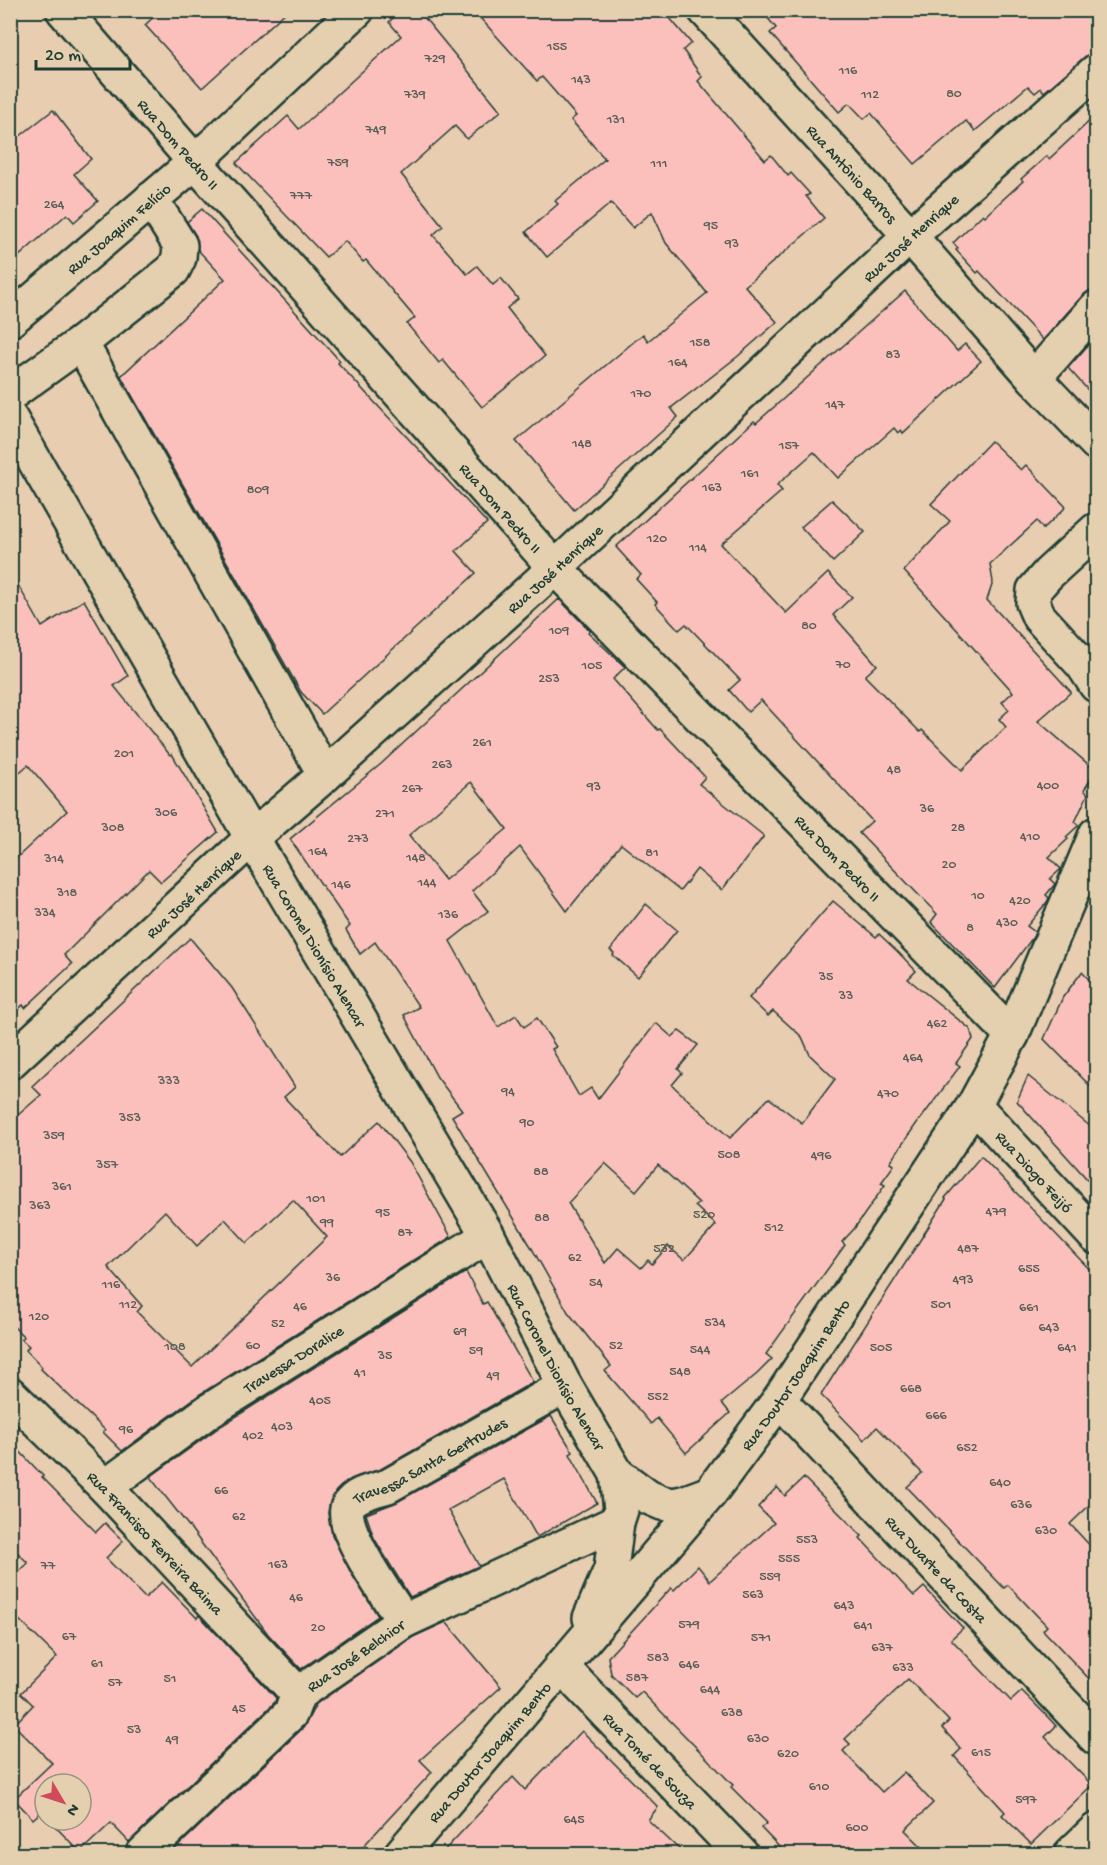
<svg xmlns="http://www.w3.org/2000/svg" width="1107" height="1865" viewBox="0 0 1107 1865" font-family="'Gochi Hand',sans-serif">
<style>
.building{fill:#fcc0bc;stroke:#1f3d34;stroke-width:1.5;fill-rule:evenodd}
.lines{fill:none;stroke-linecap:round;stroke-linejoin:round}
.minor-casing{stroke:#1f3d34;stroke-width:38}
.major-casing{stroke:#1f3d34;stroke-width:38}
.minor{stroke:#e4d0ae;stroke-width:33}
.major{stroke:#e4d0ae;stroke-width:33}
.labels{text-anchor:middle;stroke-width:4.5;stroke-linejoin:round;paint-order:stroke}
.number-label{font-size:14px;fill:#565e56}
.street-label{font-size:16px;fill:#1f3d34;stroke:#e4d0ae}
</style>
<rect width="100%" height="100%" fill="#e9cdb1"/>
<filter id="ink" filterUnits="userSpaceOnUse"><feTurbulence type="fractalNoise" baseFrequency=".0167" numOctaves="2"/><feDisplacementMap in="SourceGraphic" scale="12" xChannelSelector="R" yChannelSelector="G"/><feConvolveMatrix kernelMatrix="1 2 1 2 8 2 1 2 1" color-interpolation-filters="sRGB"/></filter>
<g filter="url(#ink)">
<g class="building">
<polygon points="161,10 288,10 202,88 145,25"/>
<polygon points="401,10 418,10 501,111 467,139 455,126 401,174 443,226 433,235 467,274 477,266 493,285 501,278 518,299 507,308 545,356 482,407 443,360 439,363 407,324 415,318 366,260 363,262 345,241 326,257 236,163 288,116 299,129 401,36 389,22"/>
<polygon points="473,10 663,10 691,43 683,50 702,77 698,81 765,160 771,155 788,176 791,173 810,194 806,196 824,218 745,286 777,322 737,357 671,408 678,417 574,510 516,441 643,334 648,341 707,293 666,243 652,212 633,228 611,203 547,257 526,232 558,204 555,201 605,159 571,120 576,116 542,77 537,81"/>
<polygon points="761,10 1096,10 1096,48 1044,92 1041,88 1035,93 1028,86 975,131 966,121 915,164 871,113 864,119 849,103 839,112 770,33 776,28"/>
<polygon points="53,110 91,159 74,174 98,201 74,222 67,214 10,264 10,144"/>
<polygon points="1096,115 1096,290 1090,290 1082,296 1043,340 979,271 977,273 956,250 958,248 953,243 983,214 985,216 1023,181 1021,179 1047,156 1049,159"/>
<polygon points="202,209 340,361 338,363 487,523 456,551 476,573 322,714 301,692 121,376 225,279 198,250 196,236 187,222"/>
<polygon points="905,291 957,351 965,344 981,361 903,433 901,430 898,433 894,428 838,478 814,452 777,485 782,491 721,544 786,613 828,573 852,597 833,615 877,665 865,676 920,732 922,730 962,770 1006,727 999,719 1009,710 1002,702 1013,692 904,571 950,521 931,504 991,441 1021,470 1026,465 1066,507 1043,529 1037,521 990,564 993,582 987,600 1071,692 1038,721 1096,771 1084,790 1088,794 1075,822 1079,825 1066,837 1068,839 1049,857 1061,869 1050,879 1055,884 1046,895 1049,898 1047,902 1027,926 1035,932 1033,937 995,988 931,922 937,914 859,833 872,821 761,700 748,712 729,690 740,680 686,624 679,630 655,604 657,602 636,579 641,575 616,547 754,421 756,423"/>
<polygon points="1096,336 1096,399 1068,368"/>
<polygon points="832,500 865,532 833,562 801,527"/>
<polygon points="10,571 42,627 84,600 128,676 114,686 170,755 172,754 218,832 161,882 149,870 64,955 72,964 25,1008 23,1005 10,1017 10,864 67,811 28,765 10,780"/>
<path d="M559,599L590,631L588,632L625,667L613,679L658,730L660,729L705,777L699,784L764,836L722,890L697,869L680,891L621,844L567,911L520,847L472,891L488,911L450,941L498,1027L516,1015L524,1027L537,1018L556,1047L552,1049L579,1096L591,1088L598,1099L656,1023L672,1037L679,1031L698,1045L678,1069L682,1073L672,1085L730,1138L769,1098L802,1123L835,1079L810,1055L802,1037L773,1011L768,1016L749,998L833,901L876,937L879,934L899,953L916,971L908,979L970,1029L973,1039L956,1063L960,1066L920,1120H919L890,1162L894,1165L881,1183L885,1185L854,1229L842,1242L845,1245L766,1354L772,1359L757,1374L722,1403L730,1413L686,1453L657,1418L651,1424L605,1371L611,1366L568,1312L530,1245L452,1116L462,1110L437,1077L404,1015L419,1007L375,942L360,954L346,930L350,926L290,839L381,764ZM471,782L507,829L445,880L409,835ZM605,1163L636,1191L658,1165L699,1203L695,1206L716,1225L684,1260L668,1246L652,1264L648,1260L641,1268L618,1248L605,1263L568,1203Z"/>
<polygon points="646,904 677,930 638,977 613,955 614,953 610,950"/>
<path d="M190,938L232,988L295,1087L284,1097L340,1157L379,1121L410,1162L451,1237L200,1394L122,1451L103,1432L105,1430L41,1369L42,1367L26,1350L29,1346L21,1339L24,1337L10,1323V1122L41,1095L32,1086ZM293,1200L327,1237L192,1367L137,1312L142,1306L108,1267L165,1211L197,1246L225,1219L247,1243Z"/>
<polygon points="1082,972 1096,987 1096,1092 1044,1039 1063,997"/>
<polygon points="1028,1076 1096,1131 1096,1189 1017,1101"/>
<polygon points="981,1156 1096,1276 1096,1499 1070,1524 1096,1552 1096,1686 1043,1630 1047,1626 1008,1585 1004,1588 907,1487 922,1473 877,1427 864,1440 821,1395 917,1245 946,1199 945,1198"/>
<polygon points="466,1272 483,1304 487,1302 533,1382 381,1469 351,1479 336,1491 330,1503 328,1513 332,1535 351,1573 378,1616 301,1669 268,1634 191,1529 150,1477 221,1426"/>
<polygon points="551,1416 573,1452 570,1454 597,1503 537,1537 504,1479 448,1510 479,1566 410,1597 374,1538 366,1514 397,1502"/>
<polygon points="10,1441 43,1476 42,1477 96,1532 105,1523 123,1541 106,1558 145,1598 162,1582 197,1618 199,1615 276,1698 275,1702 129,1842 111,1823 80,1852 49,1820 81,1820 81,1784 45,1784 45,1816 41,1812 33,1819 14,1799 52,1763 14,1725 33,1705 21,1693 57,1657 10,1611 10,1581 28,1563 10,1545"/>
<polygon points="804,1478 862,1536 860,1538 914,1596 924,1587 963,1628 951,1639 1011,1701 1022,1691 1044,1713 1056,1726 1045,1737 1092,1785 1031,1844 1002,1815 1005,1812 954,1756 961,1749 942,1728 949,1721 908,1679 845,1739 850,1744 843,1751 882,1792 904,1772 933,1803 905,1830 929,1854 786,1854 761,1828 767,1823 731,1787 733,1785 642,1692 635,1698 611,1674 608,1657 671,1588 674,1590 698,1566 710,1581 774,1523 758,1507 777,1487 785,1496"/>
<polygon points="446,1622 501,1687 420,1760 432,1772 356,1854 170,1854 304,1727 316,1704 413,1637"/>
<polygon points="582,1731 658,1807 648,1820 684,1854 441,1854 513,1777 525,1790"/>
</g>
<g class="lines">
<defs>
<g id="minor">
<path id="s1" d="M63,10L195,162L555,568L1012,1035"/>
<path id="s2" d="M705,10L910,236L1034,378L1096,443"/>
<path id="s3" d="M10,320L195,162L357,10"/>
<polyline points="81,343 325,775"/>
<polyline points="1034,378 1096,308"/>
<polyline points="10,394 81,343 173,270 179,258 180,245 151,199"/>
<polyline points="1096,530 1048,574 1034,590 1033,603 1039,617 1083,665 1096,685"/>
<path id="s4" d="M10,1062L252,838L325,775L555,568L910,236L1096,71"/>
<path id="s5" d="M974,1105L1096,1237"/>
<path id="s6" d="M10,1394L105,1487L298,1694"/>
<path id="s7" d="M779,1400L1096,1738"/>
<path id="s8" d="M105,1487L210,1410L488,1236"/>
<path id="s9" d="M404,1621C391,1602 337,1526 348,1506C355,1493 375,1490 388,1486L565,1386"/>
<path id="s10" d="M561,1666L741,1854"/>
<path id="s11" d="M143,1854L291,1713L298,1694L404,1621L617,1522"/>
<polyline points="1071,1854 1096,1830"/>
</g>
<g id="major">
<path id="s12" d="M10,418L252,838L488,1236L565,1386L617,1474L648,1497L662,1503L673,1505L683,1503L710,1493"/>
<polyline points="590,1618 611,1569 617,1522 621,1510 617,1474"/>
<path id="s13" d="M401,1854L710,1493L779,1400L974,1105L1012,1035L1096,834"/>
</g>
</defs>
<use href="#minor" class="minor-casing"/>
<use href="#major" class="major-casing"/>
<use href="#minor" class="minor"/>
<use href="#major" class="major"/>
</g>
</g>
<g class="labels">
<g class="number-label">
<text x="557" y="50">155</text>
<text x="435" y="62">729</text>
<text x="848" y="74">116</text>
<text x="581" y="83">143</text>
<text x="954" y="97">80</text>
<text x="415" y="98">739</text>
<text x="870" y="98">112</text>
<text x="616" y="123">131</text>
<text x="376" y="133">749</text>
<text x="338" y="166">759</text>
<text x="659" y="167">111</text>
<text x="301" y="199">777</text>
<text x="54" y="208">264</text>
<text x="711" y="229">95</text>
<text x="732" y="247">93</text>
<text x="700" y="346">158</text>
<text x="893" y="358">83</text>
<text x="678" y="366">164</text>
<text x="641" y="397">170</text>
<text x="835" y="408">147</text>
<text x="582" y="447">148</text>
<text x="789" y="449">157</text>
<text x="750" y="477">161</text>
<text x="712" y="491">163</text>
<text x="258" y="493">809</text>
<text x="657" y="542">120</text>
<text x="698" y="551">114</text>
<text x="809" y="629">80</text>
<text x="559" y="634">109</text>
<text x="843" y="668">70</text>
<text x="592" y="669">105</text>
<text x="549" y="682">253</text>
<text x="482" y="746">261</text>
<text x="124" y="757">201</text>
<text x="442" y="768">263</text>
<text x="894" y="773">48</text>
<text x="1048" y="789">400</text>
<text x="594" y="790">93</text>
<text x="412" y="792">267</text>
<text x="927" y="812">36</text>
<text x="166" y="816">306</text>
<text x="385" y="817">271</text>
<text x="113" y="831">308</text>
<text x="958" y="831">28</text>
<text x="1030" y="840">410</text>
<text x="358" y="842">273</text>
<text x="318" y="855">164</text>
<text x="652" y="856">81</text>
<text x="416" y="861">148</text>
<text x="54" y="862">314</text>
<text x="949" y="868">20</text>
<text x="427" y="886">144</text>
<text x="341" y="888">146</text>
<text x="67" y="896">318</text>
<text x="978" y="899">10</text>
<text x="1020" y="904">420</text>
<text x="45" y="916">334</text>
<text x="448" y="918">136</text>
<text x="1007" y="926">430</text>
<text x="970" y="931">8</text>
<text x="826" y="980">35</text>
<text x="846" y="999">33</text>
<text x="937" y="1027">462</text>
<text x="913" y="1061">464</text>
<text x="169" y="1084">333</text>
<text x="508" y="1095">94</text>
<text x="888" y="1097">470</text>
<text x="130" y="1121">353</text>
<text x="527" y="1126">90</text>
<text x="54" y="1139">359</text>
<text x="729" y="1158">508</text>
<text x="821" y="1159">496</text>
<text x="107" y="1168">357</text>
<text x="541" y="1175">88</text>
<text x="62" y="1190">361</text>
<text x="316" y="1202">101</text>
<text x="40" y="1209">363</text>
<text x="996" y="1215">479</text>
<text x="383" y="1216">95</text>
<text x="704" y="1218">520</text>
<text x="542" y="1221">88</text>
<text x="327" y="1226">99</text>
<text x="774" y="1231">512</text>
<text x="405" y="1236">87</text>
<text x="664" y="1252">532</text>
<text x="968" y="1252">487</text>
<text x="575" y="1261">62</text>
<text x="1029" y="1272">655</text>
<text x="333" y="1281">36</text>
<text x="963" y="1283">493</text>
<text x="596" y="1286">54</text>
<text x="111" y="1288">116</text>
<text x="128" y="1308">112</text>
<text x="941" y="1308">501</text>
<text x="300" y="1310">46</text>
<text x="1029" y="1311">661</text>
<text x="39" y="1320">120</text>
<text x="715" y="1326">534</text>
<text x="278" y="1327">52</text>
<text x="1049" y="1331">643</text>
<text x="460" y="1335">69</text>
<text x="253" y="1349">60</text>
<text x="616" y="1349">52</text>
<text x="175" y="1350">108</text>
<text x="881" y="1351">505</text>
<text x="1067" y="1351">641</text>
<text x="700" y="1353">544</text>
<text x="476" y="1354">59</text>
<text x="385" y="1359">35</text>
<text x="680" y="1375">548</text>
<text x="360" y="1376">41</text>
<text x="493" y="1379">49</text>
<text x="911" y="1392">668</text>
<text x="658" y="1400">552</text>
<text x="320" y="1404">405</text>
<text x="936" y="1419">666</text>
<text x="282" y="1430">403</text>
<text x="126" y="1433">96</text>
<text x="253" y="1439">402</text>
<text x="967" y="1451">652</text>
<text x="1000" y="1486">640</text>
<text x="221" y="1494">66</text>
<text x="1021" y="1508">636</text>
<text x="239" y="1520">62</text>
<text x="1046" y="1534">630</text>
<text x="807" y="1543">553</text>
<text x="789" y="1562">555</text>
<text x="278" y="1568">163</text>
<text x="48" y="1569">77</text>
<text x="770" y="1580">559</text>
<text x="753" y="1598">563</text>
<text x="296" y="1601">46</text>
<text x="844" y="1609">643</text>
<text x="689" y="1628">579</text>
<text x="863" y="1629">641</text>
<text x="318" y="1631">20</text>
<text x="69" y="1640">67</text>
<text x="761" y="1641">571</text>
<text x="882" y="1651">637</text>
<text x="658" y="1661">583</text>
<text x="97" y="1667">61</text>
<text x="689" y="1668">646</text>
<text x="903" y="1671">633</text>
<text x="637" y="1681">587</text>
<text x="170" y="1682">51</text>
<text x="115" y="1686">57</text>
<text x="710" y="1693">644</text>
<text x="239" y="1712">45</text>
<text x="732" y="1716">638</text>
<text x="134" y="1733">53</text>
<text x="758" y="1742">630</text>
<text x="172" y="1743">49</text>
<text x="981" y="1756">615</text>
<text x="788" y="1757">620</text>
<text x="819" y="1790">610</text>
<text x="1026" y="1803">597</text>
<text x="574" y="1823">645</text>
<text x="857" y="1831">600</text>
</g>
<g class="street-label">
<text dy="6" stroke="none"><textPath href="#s1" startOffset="177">Rua Dom Pedro II</textPath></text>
<text dy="6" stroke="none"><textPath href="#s2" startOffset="220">Rua Antônio Barros</textPath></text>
<text dy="6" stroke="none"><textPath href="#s3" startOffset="142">Rua Joaquim Felício</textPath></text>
<text dy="6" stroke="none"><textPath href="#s4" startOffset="1221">Rua José Henrique</textPath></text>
<text dy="6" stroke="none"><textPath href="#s1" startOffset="663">Rua Dom Pedro II</textPath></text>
<text dy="6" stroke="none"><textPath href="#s4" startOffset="735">Rua José Henrique</textPath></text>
<text dy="6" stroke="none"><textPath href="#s1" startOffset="1149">Rua Dom Pedro II</textPath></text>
<text dy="6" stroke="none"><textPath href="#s4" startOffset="249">Rua José Henrique</textPath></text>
<text dy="6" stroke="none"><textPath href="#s12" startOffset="609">Rua Coronel Dionísio Alencar</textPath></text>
<text dy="6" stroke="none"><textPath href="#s5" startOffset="90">Rua Diogo Feijó</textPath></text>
<text dy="6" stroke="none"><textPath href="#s8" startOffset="228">Travessa Doralice</textPath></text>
<text dy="6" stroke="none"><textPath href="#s12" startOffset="1095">Rua Coronel Dionísio Alencar</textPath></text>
<text dy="6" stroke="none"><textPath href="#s13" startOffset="621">Rua Doutor Joaquim Bento</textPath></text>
<text dy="6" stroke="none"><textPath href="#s9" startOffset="225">Travessa Santa Gertrudes</textPath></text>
<text dy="6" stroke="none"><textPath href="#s6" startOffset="208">Rua Francisco Ferreira Baima</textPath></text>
<text dy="6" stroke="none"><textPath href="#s7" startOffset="231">Rua Duarte da Costa</textPath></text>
<text dy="6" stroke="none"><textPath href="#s11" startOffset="294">Rua José Belchior</textPath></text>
<text dy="6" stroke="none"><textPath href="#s13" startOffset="135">Rua Doutor Joaquim Bento</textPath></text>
<text dy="6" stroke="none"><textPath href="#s10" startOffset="130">Rua Tomé de Souza</textPath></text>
</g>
</g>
<rect width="1107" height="1865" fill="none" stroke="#e4d0ae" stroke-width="36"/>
<rect x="18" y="18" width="1071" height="1829" fill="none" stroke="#1f3d34" stroke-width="2" filter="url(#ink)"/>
<g transform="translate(63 1802) rotate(129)"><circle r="28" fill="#e4d0ae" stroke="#95957d" stroke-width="1.5"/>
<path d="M0-4.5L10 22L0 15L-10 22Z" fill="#d1495b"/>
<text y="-9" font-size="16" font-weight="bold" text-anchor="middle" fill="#1f3d34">N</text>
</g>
<path d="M36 60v9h94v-9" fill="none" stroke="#1f3d34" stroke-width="3"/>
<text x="45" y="60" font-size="18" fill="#1f3d34" stroke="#e4d0ae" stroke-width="4.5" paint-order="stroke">20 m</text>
</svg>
